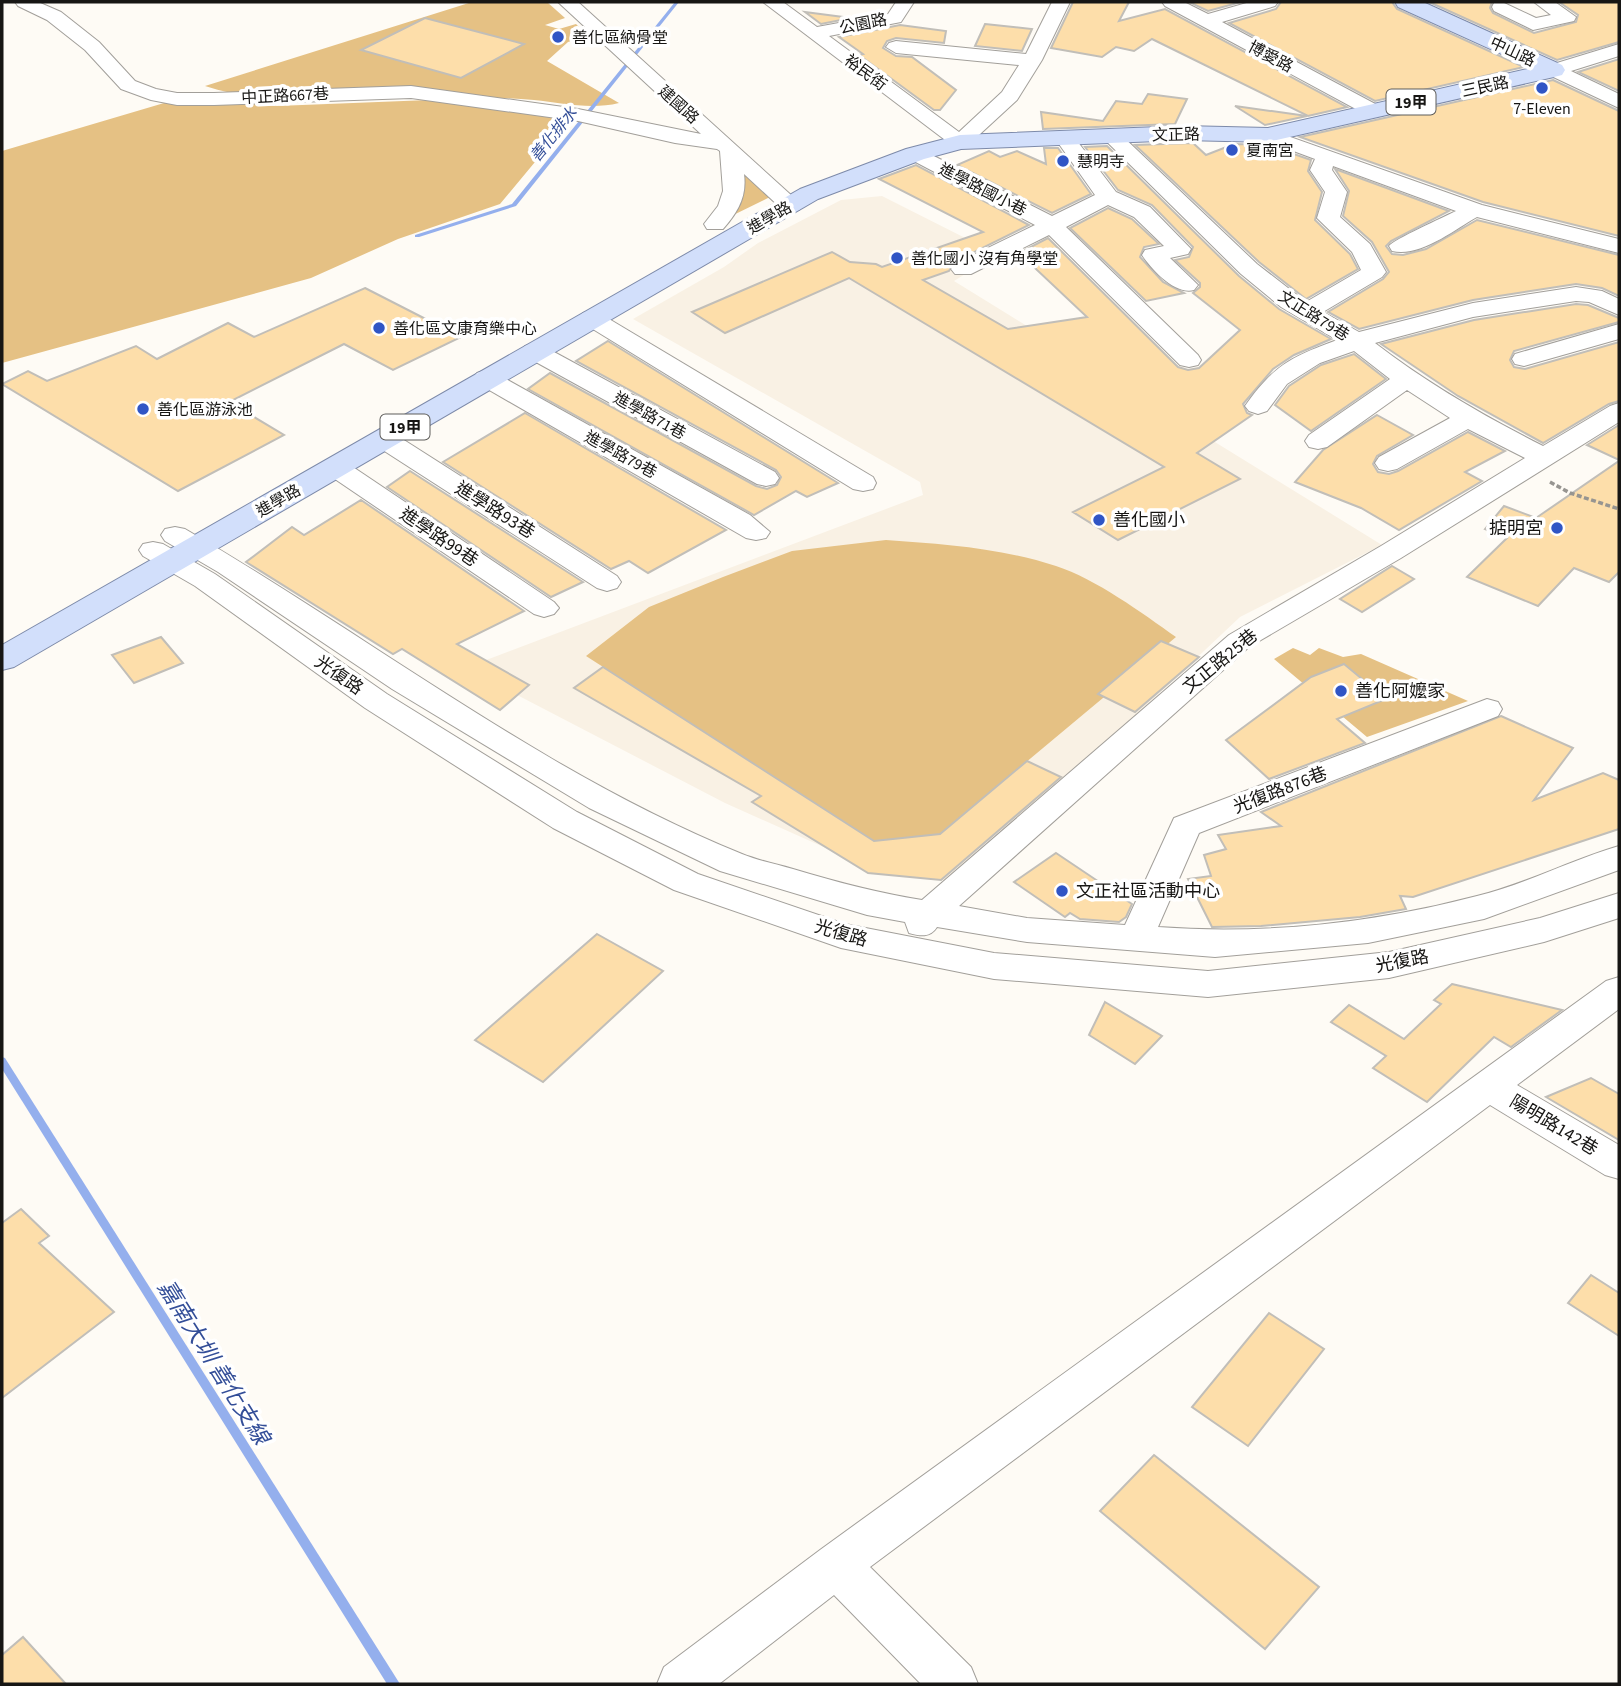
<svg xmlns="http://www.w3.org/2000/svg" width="1621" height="1686" viewBox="0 0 1621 1686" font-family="'Source Sans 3','Noto Sans TC',sans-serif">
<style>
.built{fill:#f9f1e4}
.green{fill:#e5c184}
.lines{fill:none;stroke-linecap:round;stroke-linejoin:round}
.stream{fill:#94afed;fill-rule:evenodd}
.building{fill:#fddeaa;stroke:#c1beb8;stroke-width:2}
.minor-casing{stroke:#a29f9a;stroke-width:2}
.major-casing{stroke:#7d8aa9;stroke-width:2}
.path{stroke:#979591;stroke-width:3.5;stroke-dasharray:5 2.5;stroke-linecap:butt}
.minor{fill:#fff;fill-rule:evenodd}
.major{fill:#d2dffb;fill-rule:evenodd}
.poi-dot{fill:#3055c5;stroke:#fff;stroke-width:2.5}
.labels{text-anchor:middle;stroke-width:7;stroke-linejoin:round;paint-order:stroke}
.far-street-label{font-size:16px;fill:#171614;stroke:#fff}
.far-poi-label{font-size:16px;fill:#171614;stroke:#fff;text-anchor:start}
.shield{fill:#fff;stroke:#5d5c5a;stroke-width:2}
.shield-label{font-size:16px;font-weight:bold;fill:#171614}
.far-water-label{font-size:16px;font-style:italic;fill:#334e98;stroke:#fff}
.street-label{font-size:18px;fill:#171614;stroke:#fff}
.poi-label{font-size:18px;fill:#171614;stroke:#fff;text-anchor:start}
.near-water-label{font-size:23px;font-style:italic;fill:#334e98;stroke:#fff}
</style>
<rect width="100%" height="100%" fill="#fefbf5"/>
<polygon class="built" points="882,196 987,249 978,266 954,281 1382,545 1240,617 958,883 857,862 725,803 465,668 923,495 920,482 633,319 724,267 758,243 841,200"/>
<g class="green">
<path d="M472,2H547L565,18L545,25L559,29L576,24L588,36L568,42L547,61L619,103C591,110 562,103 534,100C494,97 453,96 412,94C344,91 271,109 205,86Z"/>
<polygon points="181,98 277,106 429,100 574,115 500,204 398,239 311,278 2,363 2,151"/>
<polygon points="730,151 776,194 715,224 730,209"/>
<path d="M886,540C943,544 1001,548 1056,566C1096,579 1142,613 1176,637L940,834L874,841L586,656L649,607L723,577L792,551Z"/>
<polygon points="1293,648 1310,655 1319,648 1343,657 1361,654 1468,701 1367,737 1274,659"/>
</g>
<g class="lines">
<g class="stream">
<polygon points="675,2 679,2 516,206 419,237 415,237 415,235 512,204"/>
<polygon points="2,1057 5,1058 400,1684 387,1684 2,1069"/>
</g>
</g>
<g class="building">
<polygon points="1073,2 1129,2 1119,21 1165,9 1347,107 1308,116 1152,39 1134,51 1116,47 1102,57 1051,48"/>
<polygon points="1194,2 1241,2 1208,11 1191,3"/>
<polygon points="1281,2 1392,2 1397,9 1524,67 1375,101 1229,23 1276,9"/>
<polygon points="1429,2 1492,2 1490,8 1493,13 1534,33 1576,22 1578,15 1559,2 1619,2 1619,42 1557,60"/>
<polygon points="805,12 851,18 821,24"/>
<polygon points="425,18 524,44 461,78 361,50"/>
<polygon points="985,24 1032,29 1022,51 975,46"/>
<polygon points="900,25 946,31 944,43 896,38 887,41 883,48 896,56 912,57 956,90 940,110 934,110 859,55 863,54 839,37"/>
<polygon points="1619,59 1619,91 1578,72"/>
<polygon points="1553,80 1619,111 1619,236 1483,202 1300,137"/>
<polygon points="1148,94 1187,99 1175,124 1043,129 1041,112 1103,121 1116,101 1142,104"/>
<polygon points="1235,106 1307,116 1265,125"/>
<polygon points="1193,143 1206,155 1234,144 1268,145 1311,160 1308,171 1322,192 1315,220 1350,254 1358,269 1306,299 1259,262 1135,145"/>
<polygon points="1107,146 1239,276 1279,309 1331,339 1294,355 1273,369 1243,404 1247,413 1252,415 1197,453 1240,479 1118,540 1073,512 1164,467 849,278 725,333 692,312 832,252 850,262 876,264 882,267 983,232 879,179 916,165 1029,225 954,262 949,271 923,280 1008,329 1087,317 1019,253 1048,238 1178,367 1188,370 1199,368 1240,330 1193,293 1200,287 1200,283 1175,260 1189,257 1193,247 1152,205 1118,190 1085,147"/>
<polygon points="1044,148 1058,148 1091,194 1052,213 957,165 989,151 1000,157 1017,151 1046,164"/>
<polygon points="1335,169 1449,211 1391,241 1386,246 1392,254 1403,255 1426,249 1477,220 1619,255 1619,296 1602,288 1576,284 1473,300 1359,329 1328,312 1383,279 1389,272 1372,242 1343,216 1349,191"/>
<polygon points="1108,208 1132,219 1159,244 1144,247 1140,257 1163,282 1184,293 1146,301 1070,228"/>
<polygon points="365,288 461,337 393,370 344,344 229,402 284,435 178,491 2,384 28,371 47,381 136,346 157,359 228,323 254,337"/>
<polygon points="1576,304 1588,305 1619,318 1619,322 1514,351 1510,360 1514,367 1525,369 1619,342 1619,401 1609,404 1543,443 1458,396 1381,344 1474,320"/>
<polygon points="608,341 838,483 807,497 796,491 754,515 528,389 550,373 756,486 767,489 777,485 781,477 776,470 576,361"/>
<polygon points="1354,354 1386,379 1311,431 1275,405 1289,386 1321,365"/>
<polygon points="525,413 726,530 648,573 629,561 611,569 443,462"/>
<polygon points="1377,415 1413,435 1377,456 1373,464 1378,472 1389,474 1398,471 1468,432 1505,451 1465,472 1482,481 1399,530 1361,508 1295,482 1323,450"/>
<polygon points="1619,425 1619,460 1587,445"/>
<polygon points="1619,461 1619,572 1609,582 1574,568 1538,606 1467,577 1507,538 1485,529 1504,506 1536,518"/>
<polygon points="410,471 583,582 551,597 387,487"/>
<polygon points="361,500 524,611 457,644 529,685 500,710 402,649 393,654 246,562 292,527 304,535"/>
<polygon points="1392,566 1414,579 1362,612 1340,599"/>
<polygon points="161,637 183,663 134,683 112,655"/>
<polygon points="1161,641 1199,657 1135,712 1098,694"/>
<polygon points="1344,664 1386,699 1337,719 1365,743 1269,779 1226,740 1311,677"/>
<polygon points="603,667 874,841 940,834 1027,761 1061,777 941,880 868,873 752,802 761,796 574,688"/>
<polygon points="1501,716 1573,748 1534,800 1603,773 1619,780 1619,829 1413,897 1400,896 1406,909 1360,917 1261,926 1212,927 1188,879 1211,876 1204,855 1226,849 1218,835 1281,826 1261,812"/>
<polygon points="1056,853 1132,904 1126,917 1119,922 1080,919 1070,913 1065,917 1014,882"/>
<polygon points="597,934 663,971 543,1082 475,1040"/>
<polygon points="1452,984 1562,1010 1511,1047 1494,1037 1427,1102 1373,1068 1386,1056 1331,1022 1349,1005 1404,1039 1441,1004 1434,1000"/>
<polygon points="1105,1002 1162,1036 1135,1064 1089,1035"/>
<polygon points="1591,1078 1619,1094 1619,1140 1546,1097"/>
<polygon points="21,1209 49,1236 39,1243 114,1312 2,1398 2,1223"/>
<polygon points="1591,1275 1619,1293 1619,1336 1568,1303"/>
<polygon points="1269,1313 1324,1349 1248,1446 1192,1407"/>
<polygon points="1154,1455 1319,1587 1265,1649 1100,1511"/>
<polygon points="23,1637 66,1684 2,1684 2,1655"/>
</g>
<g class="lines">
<defs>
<g id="minor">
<path d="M15,2H38L61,12L99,42L135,81L156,89L177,93H214L411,86L578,109L701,134L558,2H578L802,205L799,210H783L744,174C747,197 738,212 723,229H707L704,224L718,206L723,191L720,151L717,149L675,143L578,121L411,98L214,105H177L151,100L121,89L85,50L47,20L18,6Z"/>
<polygon points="763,2 783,2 817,27 888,14 896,2 914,2 901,22 829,36 959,132 1002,92 1019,65 896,53 886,47 889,43 896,41 1026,54 1052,2 1070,2 1042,60 1017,100 967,146 953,146"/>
<polygon points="1162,2 1184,2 1208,14 1250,2 1278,2 1275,6 1222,22 1379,106 1382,110 1379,114 1365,114 1165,6"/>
<polygon points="1502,2 1536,18 1551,15 1534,2 1555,2 1576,17 1574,21 1533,30 1494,11 1492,7 1494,3"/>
<polygon points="1619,44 1619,56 1571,71 1619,94 1619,108 1547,74 1544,70 1547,66"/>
<path d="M1268,129L1482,205L1619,239V253L1477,217C1454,230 1419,258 1392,251L1389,246C1393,240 1444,217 1456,211L1333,166L1332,170L1347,192L1340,217L1370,244L1386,272L1382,277L1323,312L1359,332L1473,303L1576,287L1602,291L1619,299V315L1589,302L1576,301L1473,317L1375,343C1428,384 1484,416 1543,446L1610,406L1619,403V422L1401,558L1249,647L959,906L1027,918L1125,925L1174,818L1487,699L1498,702L1502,709L1498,716L1199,833L1158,927C1264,935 1375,923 1477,896C1526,884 1571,860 1619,846V870L1484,919L1368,943L1215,957L1027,942L937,927C930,938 920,936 909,933L905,922L867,915L720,871L589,808L392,689L218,572L165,541L161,535L165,529L175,527L185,529C371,637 542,773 742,854C759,861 777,864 793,869C836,882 878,893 922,900L1229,635L1381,546L1525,458L1468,429L1397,469L1388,471L1379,469L1375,463L1379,457L1450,418L1407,390L1327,447L1318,449L1309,447L1305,441L1309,435L1390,379L1354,351L1320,363L1287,384L1267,411L1258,414L1249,411L1245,406C1274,365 1291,357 1337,340L1281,307L1241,274L1101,136L1104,132H1118L1257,264L1306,302L1361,270L1352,252L1317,218L1325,192L1310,170L1315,159L1261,139L1258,135L1261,131Z"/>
<path d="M1064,131L1071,133L1116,192L1150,207L1191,249L1188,254L1170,258L1198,285L1194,290C1175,295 1152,270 1142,255L1145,250L1164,246L1134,217L1108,205L1066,227L1198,355L1201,360L1198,365L1189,367L1180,365L1049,235L971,274H955L951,269L955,264L1035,225L908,158L904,154L908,150H922L1052,216L1095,195L1054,137L1057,133Z"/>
<polygon points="591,311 599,313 873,477 876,483 873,489 863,491 853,489 583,323 579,318 583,313"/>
<polygon points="1619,324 1619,339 1524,366 1515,364 1512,359 1515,354"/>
<polygon points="534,344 543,346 775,472 779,478 775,484 766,486 757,484 525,356 522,351 525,346"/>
<polygon points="486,370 495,373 750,515 770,532 766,538 756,540 746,538 477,383 473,378 477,373"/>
<polygon points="384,431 393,433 617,576 621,582 617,588 607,591 597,588 375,445 371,439 375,433"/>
<polygon points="335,459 344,461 554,602 559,608 554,614 544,617 534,614 326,473 322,467 326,461"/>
<polygon points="153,542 163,544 215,574 387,694 577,812 698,874 845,924 994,953 1208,971 1389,952 1540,918 1619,893 1619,918 1544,942 1389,978 1208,997 994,979 841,948 674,890 553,828 365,708 195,586 143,556 139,550 143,544"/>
<polygon points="1619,977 1619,1009 1517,1085 1619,1145 1619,1179 1605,1175 1490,1105 870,1567 971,1667 978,1684 921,1684 834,1595 719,1684 657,1684 664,1667 820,1550 1606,981"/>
</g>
<polygon id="major" points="1395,2 1423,2 1562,65 1565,70 1562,75 1554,77 1268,142 1183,140 961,149 924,159 818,199 14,667 2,670 2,645 800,189 906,149 960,135 1183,126 1268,128 1532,68 1398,7"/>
</defs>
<use href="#minor" class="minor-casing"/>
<use href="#major" class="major-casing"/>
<polyline class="path" points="1550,482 1570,493 1619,509"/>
<use href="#minor" class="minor"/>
<use href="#major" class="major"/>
</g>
<g class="poi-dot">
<circle cx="558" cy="37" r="7"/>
<circle cx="1542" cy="88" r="7"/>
<circle cx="1232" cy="150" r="7"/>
<circle cx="1063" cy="161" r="7"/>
<circle cx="897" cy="258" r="7"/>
<circle cx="379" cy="328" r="7"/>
<circle cx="143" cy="409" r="7"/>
<circle cx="1099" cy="520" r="7"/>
<circle cx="1557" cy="528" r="7"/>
<circle cx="1341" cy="691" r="7"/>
<circle cx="1062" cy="891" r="7"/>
</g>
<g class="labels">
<g class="far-street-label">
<text transform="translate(863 23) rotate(-11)" y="6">公園路</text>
<text transform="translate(1513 51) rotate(25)" y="6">中山路</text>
<text transform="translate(1271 56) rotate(28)" y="6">博愛路</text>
<text transform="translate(866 72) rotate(37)" y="6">裕民街</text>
<text transform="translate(1485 86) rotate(-12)" y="6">三民路</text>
<text transform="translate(285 95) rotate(-3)" y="6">中正路667巷</text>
<text transform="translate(679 104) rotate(42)" y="6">建國路</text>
<text transform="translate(1176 134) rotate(-1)" y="6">文正路</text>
<text transform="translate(983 189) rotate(27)" y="6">進學路國小巷</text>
<text transform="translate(769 217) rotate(-30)" y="6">進學路</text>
<text transform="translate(1314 315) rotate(32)" y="6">文正路79巷</text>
<text transform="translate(650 415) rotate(29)" y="6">進學路71巷</text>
<text transform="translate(621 454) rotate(29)" y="6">進學路79巷</text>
<text transform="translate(278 500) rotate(-30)" y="6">進學路</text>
</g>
<g class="far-poi-label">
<text x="572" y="43">善化區納骨堂</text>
<text x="1542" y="114" text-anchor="middle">7-Eleven</text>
<text x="1246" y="156">夏南宮</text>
<text x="1077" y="167">慧明寺</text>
<text x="911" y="264">善化國小 沒有角學堂</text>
<text x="393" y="334">善化區文康育樂中心</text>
<text x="157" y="415">善化區游泳池</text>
</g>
<g class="shield">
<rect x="1386.5" y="89.5" width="49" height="25" rx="5"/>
<rect x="380.5" y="414.5" width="49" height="25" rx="5"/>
</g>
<g class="shield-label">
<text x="1411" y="108">19甲</text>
<text x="405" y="433">19甲</text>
</g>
<g class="far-water-label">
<text transform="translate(553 134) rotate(-51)" y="6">善化排水</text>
</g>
<g class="street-label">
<text transform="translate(495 510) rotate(32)" y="6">進學路93巷</text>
<text transform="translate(439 537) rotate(34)" y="6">進學路99巷</text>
<text transform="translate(1220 661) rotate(-39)" y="6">文正路25巷</text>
<text transform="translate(339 675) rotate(35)" y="6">光復路</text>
<text transform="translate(1280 790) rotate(-21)" y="6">光復路876巷</text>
<text transform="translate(841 933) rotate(16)" y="6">光復路</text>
<text transform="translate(1402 961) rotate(-11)" y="6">光復路</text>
<text transform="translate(1554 1125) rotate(31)" y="6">陽明路142巷</text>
</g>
<g class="poi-label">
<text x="1113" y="526">善化國小</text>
<text x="1543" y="534" text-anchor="end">掂明宮</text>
<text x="1355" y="697">善化阿嬤家</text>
<text x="1076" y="897">文正社區活動中心</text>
</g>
<g class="near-water-label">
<text transform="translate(214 1362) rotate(58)" y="8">嘉南大圳 善化支線</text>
</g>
</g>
<rect width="1621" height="1686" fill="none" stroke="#171614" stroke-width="7"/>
</svg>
